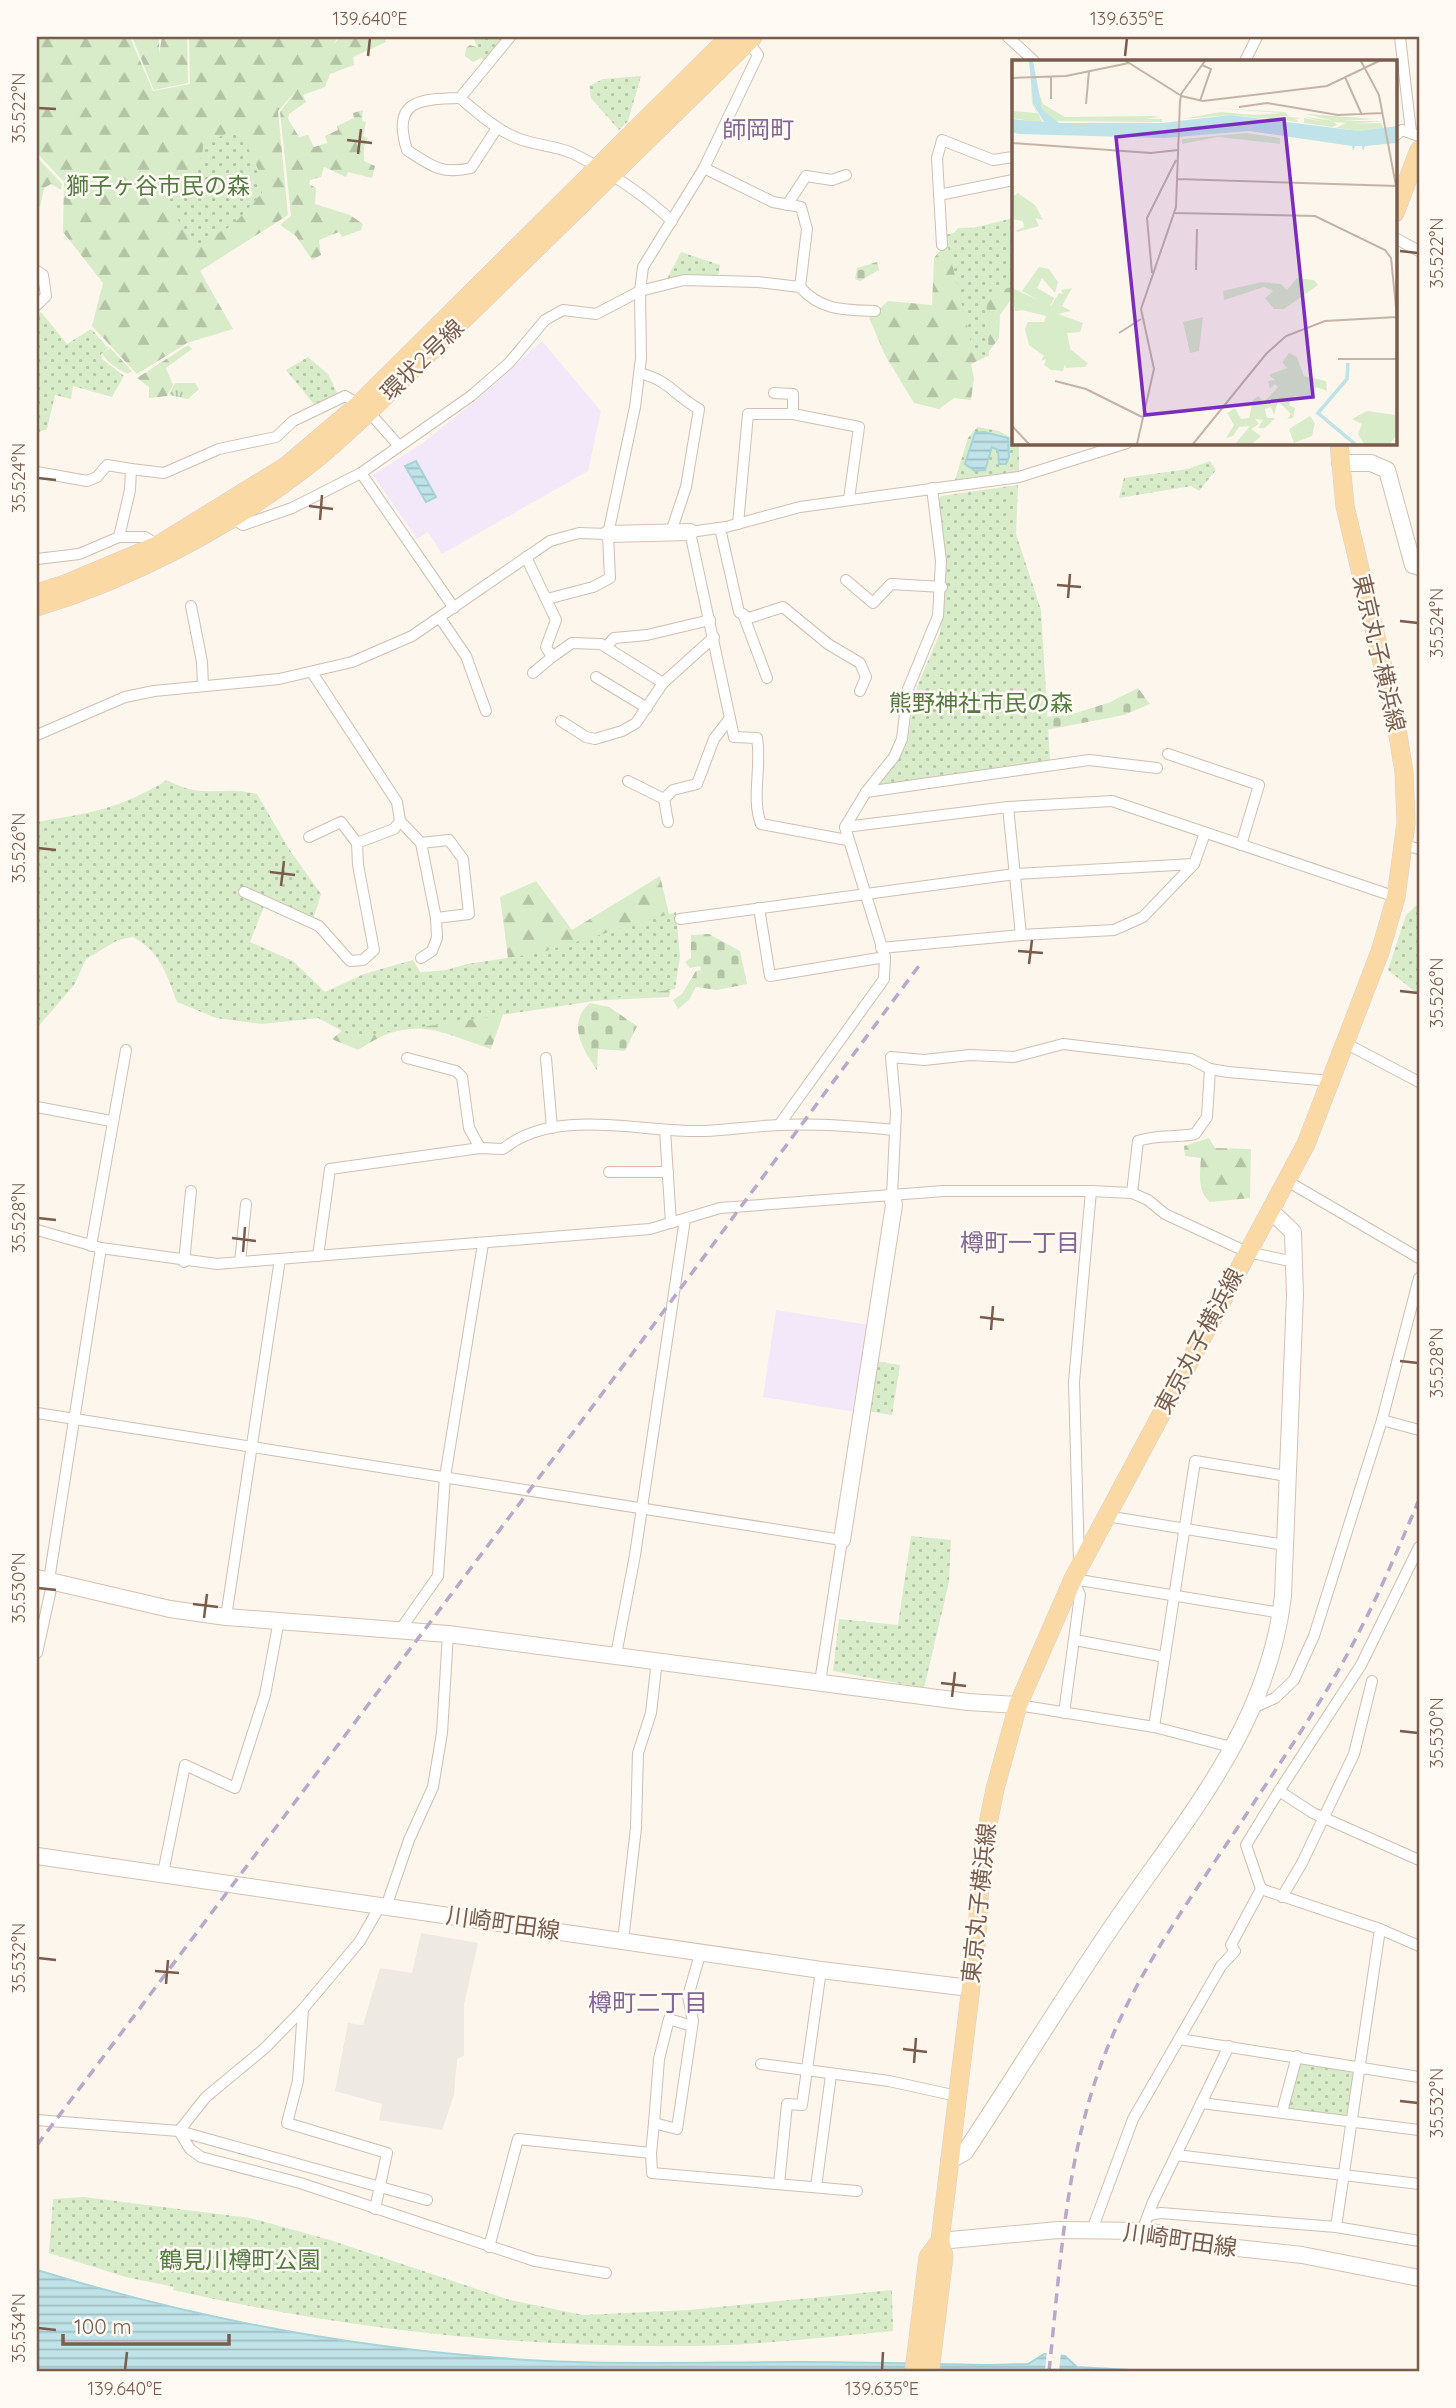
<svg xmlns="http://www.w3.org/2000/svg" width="1456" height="2408" viewBox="0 0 1456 2408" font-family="Quicksand,'Noto Sans JP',sans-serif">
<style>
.industrial{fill:#efe9e4}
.education{fill:#f3e8fa}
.grass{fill:url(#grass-tufts)}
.forest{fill:url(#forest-firs)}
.cemetery{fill:url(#cemetery-stones)}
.park{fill:url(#park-dots)}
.water{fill:url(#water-rules);stroke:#a5d3da;stroke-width:2}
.pier{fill:#fdf6ec}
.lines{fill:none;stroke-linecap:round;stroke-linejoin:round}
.street-casing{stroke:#d1beb0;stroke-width:12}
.secondary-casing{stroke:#d6c0b0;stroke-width:18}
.primary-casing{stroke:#dad1cd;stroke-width:19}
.street{stroke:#fff;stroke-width:10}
.secondary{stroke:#fff;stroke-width:16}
.primary{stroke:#fbd9a5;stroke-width:18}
.rail{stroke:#b9a8c9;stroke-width:3.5;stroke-dasharray:10 7;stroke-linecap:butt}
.ticks{fill:none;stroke:#7a5c4d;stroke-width:2.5}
.labels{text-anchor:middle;stroke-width:5;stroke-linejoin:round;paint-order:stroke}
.park-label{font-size:23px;fill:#537a41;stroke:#fffaf3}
.street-label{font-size:23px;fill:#7a5c4d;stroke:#fffaf3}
.neighbourhood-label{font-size:24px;fill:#846695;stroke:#fffaf3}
.inset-river{fill:none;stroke:#bfe3e8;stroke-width:3.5}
.inset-road{fill:none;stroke:#c5b3a7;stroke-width:2}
.view{fill:#7b2cbf;fill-opacity:0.15;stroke:#7b2cbf;stroke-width:3.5}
.inset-edge{fill:none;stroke:#7a5c4d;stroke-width:3.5}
.neatline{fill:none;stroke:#7a5c4d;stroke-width:2.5}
.ticks-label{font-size:18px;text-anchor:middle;fill:#7a5c4d}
</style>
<defs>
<pattern id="grass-tufts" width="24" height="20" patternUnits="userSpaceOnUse" patternTransform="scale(1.75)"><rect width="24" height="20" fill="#d8ecc9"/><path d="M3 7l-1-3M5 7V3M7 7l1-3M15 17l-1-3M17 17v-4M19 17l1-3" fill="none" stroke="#b4c2a5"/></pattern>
<pattern id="forest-firs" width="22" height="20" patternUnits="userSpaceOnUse" patternTransform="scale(1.75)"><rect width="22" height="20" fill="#d8ecc9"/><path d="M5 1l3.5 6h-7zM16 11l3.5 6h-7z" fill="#b4c2a5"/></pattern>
<pattern id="cemetery-stones" width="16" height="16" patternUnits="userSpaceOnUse" patternTransform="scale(1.75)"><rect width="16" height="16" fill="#d8ecc9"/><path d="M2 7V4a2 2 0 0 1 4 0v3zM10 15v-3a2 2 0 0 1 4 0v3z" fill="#b4c2a5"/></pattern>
<pattern id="park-dots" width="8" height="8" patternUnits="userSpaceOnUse" patternTransform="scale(1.75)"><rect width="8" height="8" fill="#d8ecc9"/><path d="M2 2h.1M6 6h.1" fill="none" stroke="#b4c2a5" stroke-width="1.8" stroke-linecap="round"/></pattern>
<pattern id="water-rules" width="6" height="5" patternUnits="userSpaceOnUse" patternTransform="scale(1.75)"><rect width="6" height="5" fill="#bfe3e8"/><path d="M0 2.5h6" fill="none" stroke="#a0bbbe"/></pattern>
</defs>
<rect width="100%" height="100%" fill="#fdf6ec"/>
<polygon class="industrial" points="421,1933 478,1943 464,2005 464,2056 457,2059 454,2095 442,2130 379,2120 382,2104 335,2091 348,2023 363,2025 380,1968 412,1973"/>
<g class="education">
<polygon points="542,341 601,411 588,471 442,554 428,532 417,539 373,475 424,442 483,395"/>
<polygon points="776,1310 869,1325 855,1412 763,1397"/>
</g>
<polygon class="grass" points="175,383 195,383 199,389 188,399 169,395"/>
<g class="forest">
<polygon points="37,37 130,37 153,91 190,84 189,37 338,37 333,45 340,37 384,37 386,42 353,57 354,65 330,74 325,87 303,95 306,102 289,114 288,119 299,137 308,135 314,147 327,143 325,136 338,130 337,126 354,118 353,113 363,110 362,121 366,122 363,136 368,138 364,147 364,161 375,166 372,178 348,172 346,177 324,167 321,177 310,180 309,184 316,188 315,204 350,215 363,224 361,230 342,237 339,232 319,240 321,255 312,260 296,236 280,225 291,216 280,112 295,92 278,111 288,215 200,271 233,329 187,343 137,374 92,326 103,283 63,232 64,182 37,153"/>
<polygon points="132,37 159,37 159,54 162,37 187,37 188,83 154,90"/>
<polygon points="470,45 493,52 473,62 465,56 466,48"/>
<polygon points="37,157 62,184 61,190 51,184 44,188 40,207 37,206"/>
<polygon points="1013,221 1013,297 1000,315 999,338 984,358 971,364 974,378 971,400 954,398 939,409 914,403 885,355 869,318 888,301 932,305 934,258 958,228 1001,226"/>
<polygon points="188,345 192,349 166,368 173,385 167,396 149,398 149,387 137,378"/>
<path d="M110,348L132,371L128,374C119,370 107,363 102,353Z"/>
<path d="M660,876L678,952L669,997L565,1002L505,1009L491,1049C434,1030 413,1014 358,1050L332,1039L410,973L509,965L500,897L536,881L572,930Z"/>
<path d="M1209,1138L1215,1148L1251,1149L1250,1198L1210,1202C1197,1190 1200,1175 1201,1158L1185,1156L1184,1146Z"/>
</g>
<g class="cemetery">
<polygon points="877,262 879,270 860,281 855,279 857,268"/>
<polygon points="1138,688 1150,704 1124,715 1046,730 1044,717 1069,715 1108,703"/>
<polygon points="709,934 740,951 747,984 717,990 696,987 689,1000 678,1009 673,1000 682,994 696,971 701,970 700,966 690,968 685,962 691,958 691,935"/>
<path d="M590,1003L609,1007L637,1026L625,1051L598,1049L597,1070C583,1050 566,1023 590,1003Z"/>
</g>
<g class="park">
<polygon points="473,37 505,37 484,62"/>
<polygon points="641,76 628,121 619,130 591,98 589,86 603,79"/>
<polygon points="238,127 259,171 262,193 233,225 193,247 166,198 202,157 203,146"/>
<polygon points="1013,218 1013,287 986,293 989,356 975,358 945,235"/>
<polygon points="681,252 720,265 718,276 667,279"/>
<polygon points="41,312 67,344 91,329 108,348 101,354 102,359 124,376 112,397 73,386 71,399 55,395 47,429 37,433 37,316"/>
<polygon points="308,357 328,374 339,397 317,408 286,370"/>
<polygon points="977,427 999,431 1013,439 1013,443 1019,443 1019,473 954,483 968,438"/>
<polygon points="1210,461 1216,470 1199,491 1191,486 1119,498 1124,478 1188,469"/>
<polygon points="1018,485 1016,534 1041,610 1050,760 876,786 908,740 915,692 940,633 944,561 937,503 941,496"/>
<path d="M167,780C202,800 221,785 257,794L289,849L321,894L313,920L267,899L250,942L293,961L325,992L364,974L413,960L423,977L467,964L539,953L676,912L680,957L675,989L369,1035L348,1034L318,1018L262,1024L216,1018L177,1002C167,975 160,951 133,937L118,940L86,959L74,985L37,1028V822C90,813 120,809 167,780Z"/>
<polygon points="1419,903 1419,995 1388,970 1406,915"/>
<polygon points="875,1361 900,1365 892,1415 867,1411"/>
<polygon points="911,1536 951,1540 949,1582 924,1688 833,1671 839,1619 898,1625"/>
<polygon points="1301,2063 1355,2073 1349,2116 1291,2110 1288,2107"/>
<path d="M84,2197L250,2218L330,2240L510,2300L583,2315L688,2310L892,2290L893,2331C827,2337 760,2345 693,2346C517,2348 344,2329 173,2290L174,2287L126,2277L49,2253L53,2199Z"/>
</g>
<g class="water">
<polygon points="984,432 1008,438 1009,457 1006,464 999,464 998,450 992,447 985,470 975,471 965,464 975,433"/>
<polygon points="416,461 436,497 426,502 405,466"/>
<path d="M37,2270C202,2321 373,2352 546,2361C630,2365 715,2362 799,2362C863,2362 926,2364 990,2365L1028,2364L1044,2354L1065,2356L1077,2367L1148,2371H37Z"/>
</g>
<polygon class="pier" points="1047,2351 1061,2352 1059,2371 1045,2371"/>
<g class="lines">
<defs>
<g id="street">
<polyline points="1008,37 1034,61"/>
<polyline points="1400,37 1411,132"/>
<polyline points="1245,61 1257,37"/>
<path d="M460,98C478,113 495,129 517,138C536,146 556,145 574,154C610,172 643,194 672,221"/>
<path d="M497,128L471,168C442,175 431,166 407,150C391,100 420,99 460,98L510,37"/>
<polyline points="1395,136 1402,130 1419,136"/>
<polyline points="704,168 773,202 801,207 807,229 800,287"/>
<polyline points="939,195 1013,180"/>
<polyline points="787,205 806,176 832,180 846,175"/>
<polyline points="1395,238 1419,251"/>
<polyline points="942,245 937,158 942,140 993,160 1013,157"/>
<polyline points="37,271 43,275 46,296 37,305"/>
<path d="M640,373C670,381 674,395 699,409L686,487L671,532"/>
<polyline points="774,393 793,394 793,414"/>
<polyline points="369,412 399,446"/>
<polyline points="131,469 164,473 219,449 276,437 293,421 345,396 359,404"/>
<polyline points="37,472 87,481 97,477 107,465 131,469 130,490 119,537 145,537 158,545"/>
<polyline points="361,473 454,608"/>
<path d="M231,517L243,525L292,508L361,473L471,396L509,363L545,320L563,310L596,314L640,291L684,280L758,282L800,287C821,311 845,310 875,311"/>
<polyline points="738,524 748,414 793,414 859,427 849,499"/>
<polyline points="720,528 739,612 749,618 783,607 828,644 860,663 866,677 860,691"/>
<polyline points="526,557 556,620 546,647 552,657 572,643 601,644 663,683 714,637"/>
<polyline points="37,559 79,554 119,537"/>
<polyline points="846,580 873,603 891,584 942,587"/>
<polyline points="547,599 593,587 610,578 608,534 635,407 641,358 640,291 643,267 704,168 758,55 748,41"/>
<polyline points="191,606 202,662 203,686"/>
<polyline points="743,614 767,678"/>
<polyline points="440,618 466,656 486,711"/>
<polyline points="607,646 614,638 647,635 710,620"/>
<polyline points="533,673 552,657"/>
<polyline points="596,677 647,708"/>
<polyline points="561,721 586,737 595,739 622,731 636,723 663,683"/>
<polyline points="37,735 125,697 154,691 279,679 352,662 412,636 550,541 579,533 608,534"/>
<polyline points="1168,754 1259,785 1241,845"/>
<polyline points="628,781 664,799"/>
<polyline points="866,792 1089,760 1157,768"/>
<polyline points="664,799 673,790 697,784 714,739 730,718"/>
<polyline points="664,799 668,822"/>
<polyline points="1008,807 1021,935 1114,930 1143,917 1194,864 1205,833"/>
<polyline points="400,821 421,843 436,918 437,938 432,951 421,958"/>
<polyline points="845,827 1008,807 1112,801 1396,897"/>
<polyline points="309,837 341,822 357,843"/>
<path d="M847,840L761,824C751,798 762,766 757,738L734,737L690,532L726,527L800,507L1019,477L1127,443"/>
<polyline points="421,843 449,840 463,859 469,914 436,918"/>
<polyline points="1404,845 1419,849"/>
<polyline points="244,892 319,926 350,961 363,960 374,950 358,865 357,843 394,829 400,821 397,802 313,674"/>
<polyline points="759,908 770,976 885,957"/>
<polyline points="680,919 1015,874 1194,864"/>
<polyline points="881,948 1021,935"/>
<polyline points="1345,1043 1419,1082"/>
<polyline points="407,1058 456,1071 462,1077 469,1128 480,1148"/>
<polyline points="546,1058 552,1128"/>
<polyline points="37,1107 111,1121"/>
<polyline points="779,1125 884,979 885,957 845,827 866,792 894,757 902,739 908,689 938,616 941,561 932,488"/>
<polyline points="665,1130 671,1223"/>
<polyline points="609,1172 668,1172"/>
<polyline points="1287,1181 1419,1258"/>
<path d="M1132,1193L1138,1141C1157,1134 1175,1138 1195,1134L1207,1117L1210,1069"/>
<polyline points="892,1196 896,1112 891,1057 924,1060 970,1055 1014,1057 1063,1044 1191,1059 1210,1069 1228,1072 1331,1081"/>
<polyline points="37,1230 101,1248 217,1264 650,1229 720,1208 944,1191 1091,1191 1132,1193 1148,1200 1165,1214 1247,1252 1295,1262"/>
<polyline points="91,1246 126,1050"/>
<path d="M318,1256L330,1169L480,1148L503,1149C555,1106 642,1133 704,1131C729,1130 754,1126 779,1125C818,1123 856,1126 895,1130"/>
<polyline points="184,1262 191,1191"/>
<polyline points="240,1262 246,1204"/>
<polyline points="37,1413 842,1540 820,1682"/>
<polyline points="1382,1420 1419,1430"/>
<polyline points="1106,1516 1285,1545"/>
<polyline points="1419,1547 1361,1665 1279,1791 1313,1813 1419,1860"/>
<polyline points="1079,1562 1074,1382 1091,1191"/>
<polyline points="1073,1579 1281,1613"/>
<polyline points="49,1580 101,1248"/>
<polyline points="226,1617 280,1259"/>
<polyline points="400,1630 438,1576 445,1477 483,1244"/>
<polyline points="1075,1640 1165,1657"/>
<polyline points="37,1653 53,1580"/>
<polyline points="616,1655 635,1555 685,1219"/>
<polyline points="1018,1705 1154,1727 1235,1748"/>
<polyline points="1255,1707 1275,1698 1294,1680 1314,1636 1382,1420 1419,1278"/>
<polyline points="1064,1713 1080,1595 1073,1579"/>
<polyline points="1154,1727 1195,1461 1287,1476"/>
<polyline points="163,1873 185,1765 235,1788 265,1695 279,1620"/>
<polyline points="1261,1889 1380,1929 1419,1946"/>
<polyline points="1282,1897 1302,1863 1354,1754 1372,1681"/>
<polyline points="386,1907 409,1840 433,1787 442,1733 448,1634"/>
<polyline points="623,1941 636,1828 638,1753 651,1713 657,1660"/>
<polyline points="303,2009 298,2081 287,2123 387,2153 375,2209"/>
<polyline points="1179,2039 1419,2077"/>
<polyline points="761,2064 889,2081 957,2096"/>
<polyline points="1201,2103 1419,2130"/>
<polyline points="1282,2112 1297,2056"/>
<polyline points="37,2120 179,2131 206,2097 265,2048 303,2009 360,1941 380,1906"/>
<polyline points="654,2123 659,2059 669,2019 692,2026"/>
<polyline points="179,2131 190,2149 201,2157 300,2183 535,2261 606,2273"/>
<polyline points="179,2131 427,2200"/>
<polyline points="651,2153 652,2173 857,2191"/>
<polyline points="1176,2155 1419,2184"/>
<polyline points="779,2184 787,2104 802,2105 821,1970"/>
<polyline points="816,2187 831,2075"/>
<polyline points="1149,2215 1161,2213 1336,2227 1419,2241"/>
<polyline points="1336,2227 1380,1929"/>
<polyline points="1092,2230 1133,2119 1221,1966 1235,1951 1231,1945 1261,1889 1246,1845 1279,1791"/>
<polyline points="1142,2231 1153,2202 1229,2046"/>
<polyline points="489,2247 518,2139 651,2153 654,2123 677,2129 693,2021 688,1996 701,1951"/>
</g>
<g id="secondary">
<polyline points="1340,463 1371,463 1387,470 1413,565 1419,567"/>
<polyline points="608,534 690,532"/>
<polyline points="842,1540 894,1205 892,1196"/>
<polyline points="37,1578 170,1609 226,1617 448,1634 968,1702 1018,1705"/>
<polyline points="37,1856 821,1970 970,1988"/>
<path d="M949,2161L965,2152C1013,2080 1058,2006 1107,1934C1180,1825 1267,1732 1283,1596L1295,1295L1293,1232L1271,1211"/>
<polyline points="940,2241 1058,2230 1147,2231 1237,2248 1302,2255 1419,2278"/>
</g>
<g id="primary">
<polyline points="1395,213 1419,150"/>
<polyline points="37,593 65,584 158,545 286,466 359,404 729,37"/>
<path d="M37,607C132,578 226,529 305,468C328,451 348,431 369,412L753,37"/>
<polyline points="914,2371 928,2257 940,2241"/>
<polyline points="930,2371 944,2256 940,2241 977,1937 981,1859 995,1789 1018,1705 1073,1579 1306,1144 1380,952 1396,897 1406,823 1404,772 1395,717 1345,506 1339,443"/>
</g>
</defs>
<use href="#street" class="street-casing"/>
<use href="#secondary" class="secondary-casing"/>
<use href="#primary" class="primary-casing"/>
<use href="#street" class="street"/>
<use href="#secondary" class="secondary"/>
<use href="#primary" class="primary"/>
<g class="rail">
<polyline points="37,2145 638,1346 921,963"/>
<path d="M1049,2371C1060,2270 1065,2166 1099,2070C1134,1971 1199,1888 1255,1801C1292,1745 1330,1690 1360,1630C1382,1588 1400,1544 1419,1500"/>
</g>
</g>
<path class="ticks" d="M368,56L370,38M1125,56L1127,38M38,108L56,109M347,140L372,143M358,154L361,129M1400,251L1418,253M38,478L56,480M309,506L333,509M320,520L322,495M1057,585L1081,587M1068,598L1070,574M1400,621L1418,623M38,848L56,850M270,872L295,875M281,886L284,861M1018,951L1043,953M1029,964L1032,940M1400,991L1418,993M38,1218L56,1220M232,1238L256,1241M243,1252L245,1227M980,1317L1004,1320M991,1330L993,1306M1400,1361L1418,1363M38,1588L56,1590M193,1604L218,1607M204,1618L207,1594M941,1683L966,1686M952,1697L955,1672M1400,1731L1418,1733M38,1958L56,1960M155,1971L179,1973M166,1984L168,1960M903,2049L927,2052M914,2063L916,2038M1400,2101L1418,2103M38,2328L56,2330M125,2370L127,2352M882,2370L883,2352"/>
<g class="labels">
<g class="park-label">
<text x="158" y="194">獅子ヶ谷市民の森</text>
<text x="981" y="711">熊野神社市民の森</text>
<text x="240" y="2268">鶴見川樽町公園</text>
</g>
<g class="street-label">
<text transform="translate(422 360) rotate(-44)" y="8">環状2号線</text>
<text transform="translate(1379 653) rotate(77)" y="8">東京丸子横浜線</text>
<text transform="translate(1199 1341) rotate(-62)" y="8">東京丸子横浜線</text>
<text transform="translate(979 1903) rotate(-84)" y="8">東京丸子横浜線</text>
<text transform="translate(503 1923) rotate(8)" y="8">川崎町田線</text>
<text transform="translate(1180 2240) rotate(8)" y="8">川崎町田線</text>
</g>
<g class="neighbourhood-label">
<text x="758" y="138">師岡町</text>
<text x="1020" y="1251">樽町一丁目</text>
<text x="648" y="2011">樽町二丁目</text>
</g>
</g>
<g transform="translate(1012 60)">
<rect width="385" height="385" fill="#fdf6ec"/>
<path d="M19,22L21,44L31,63L0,58V51L25,53L20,43ZM23,23L31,44L53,57L140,56L148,57L134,59H150V62L41,61L30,49ZM202,48L273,52L277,56H261L289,58L283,59L287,62L219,55L170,59L209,52L242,55L270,53ZM294,54L363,59L331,61H370L341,64L369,63L371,68L347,71L324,68L334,63L322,62L325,65L320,67L292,63V58L312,62L293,57L323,61Z" fill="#d8ecc9"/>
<path d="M6,133L23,145L31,160L23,158L27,166L6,172L3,171L12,167L11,161L0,159V137ZM0,228L39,246L47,233L51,234L49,230L60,228L50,246L59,251L46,254L71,263L68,272L55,273L59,292L76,303L73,307L54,308L53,304L51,311L39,310L32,305L34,299L29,301L32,296L17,285L13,269L16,262H32L34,256L19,249L3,251ZM277,293L285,297L292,316L314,321L315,331L304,327L302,337L282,336L277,345L283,348L281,358L275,359L279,354L266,341L262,355L259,347L253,349L255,358H263L253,368H246L251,360L243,359L247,364L239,369L249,376L240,384H223L238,366L227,367L221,376L214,378L222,365L215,353L223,348L229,359L237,358L241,340L246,336L252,342L266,327L263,324L258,329L256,321L263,320L257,315L275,308L270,302ZM355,351L384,355V376L378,384H352L346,374L350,364L340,359Z" fill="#d8ecc9"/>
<path d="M234,73L268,78V84L206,77L170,84V79ZM27,207L37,209L46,222L43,233L30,218L25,228L42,238L38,246L53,267L57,288L73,301L72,307L47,299L21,278V265L34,263V256L6,249L0,242V228L18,239L33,244L10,231ZM285,218L302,220L306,225L272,249H262L253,238L261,231L252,227L212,240L211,231L249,222L269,224L275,230ZM191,257L187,291L178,293L171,262ZM298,356L303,363L300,376L282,383L277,369Z" fill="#d8ecc9"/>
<path d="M23,214L27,217L24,228L42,238L39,244L10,231Z" fill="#d8ecc9"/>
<path d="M17,1H21L30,49L47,63H150L219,55L347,71L385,66V83L353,86L351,91L350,86H343L341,91L340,86L237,71L152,78L7,74L0,72V59L32,62L21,44Z" fill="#bfe3e8"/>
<path class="inset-river" d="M336,303L335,319L306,353L343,384"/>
<path class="inset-road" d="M114,1L168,35M349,1L367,35L384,126M333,17L350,55M0,18L54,16L117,3M169,36L191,41L315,26L367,1M39,39V16M188,41L199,9L190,5M168,43L169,34L193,1M74,44L77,11M227,47L255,43L326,55L371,53M0,83L139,93L166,90M165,119L385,126M163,153L303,156L373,190L379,198L385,257V312M184,210L185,169M140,213L135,158L164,100M107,273L129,259M326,299H384M43,321L74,329L130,357M0,366L17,384M125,384L142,309L129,249L164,147L168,40M181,384L254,294L274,276L313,261L385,257"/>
<path class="view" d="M272,59L301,337L133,355L104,77Z"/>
<rect width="385" height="385" class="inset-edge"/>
</g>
<rect width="1456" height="2408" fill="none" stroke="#fffaf3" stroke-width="77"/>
<path d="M63 2334v10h166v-10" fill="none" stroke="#7a5c4d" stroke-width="3.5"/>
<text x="74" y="2334" font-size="21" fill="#7a5c4d" stroke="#fffaf3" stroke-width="5" paint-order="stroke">100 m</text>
<rect x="38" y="38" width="1380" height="2332" class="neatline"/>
<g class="ticks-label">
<text x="370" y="25">139.640°E</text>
<text x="1127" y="25">139.635°E</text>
<text transform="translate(19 108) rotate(-90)" y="6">35.522°N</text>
<text transform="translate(1437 253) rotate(-90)" y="6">35.522°N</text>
<text transform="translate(19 478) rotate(-90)" y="6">35.524°N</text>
<text transform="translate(1437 623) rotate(-90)" y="6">35.524°N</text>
<text transform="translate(19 848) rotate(-90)" y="6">35.526°N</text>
<text transform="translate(1437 993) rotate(-90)" y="6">35.526°N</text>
<text transform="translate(19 1218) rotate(-90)" y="6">35.528°N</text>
<text transform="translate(1437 1363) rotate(-90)" y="6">35.528°N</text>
<text transform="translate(19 1588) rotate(-90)" y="6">35.530°N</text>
<text transform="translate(1437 1733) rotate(-90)" y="6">35.530°N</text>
<text transform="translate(19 1958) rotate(-90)" y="6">35.532°N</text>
<text transform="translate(1437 2103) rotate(-90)" y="6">35.532°N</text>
<text transform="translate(19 2328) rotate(-90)" y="6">35.534°N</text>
<text x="125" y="2395">139.640°E</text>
<text x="882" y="2395">139.635°E</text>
</g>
</svg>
